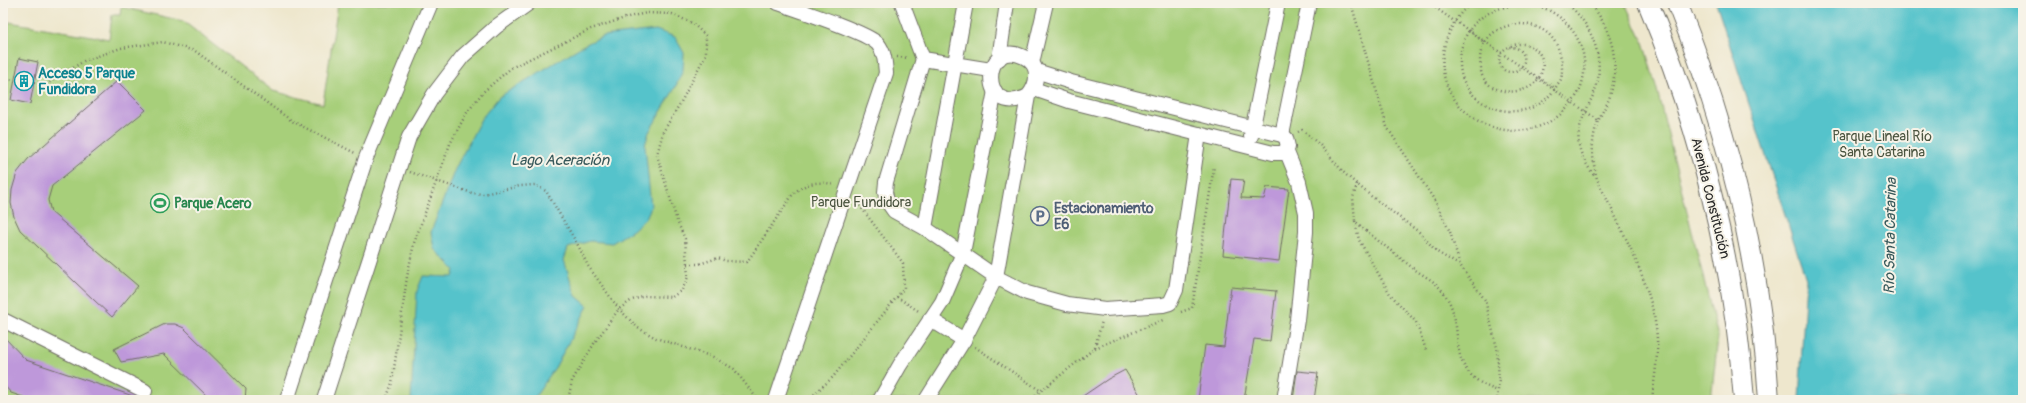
<svg xmlns="http://www.w3.org/2000/svg" width="2026" height="403" viewBox="0 0 2026 403" font-family="Pangolin,sans-serif">
<style>
.green{fill:#a7cf7a;stroke:#697d52}
.water{fill:#55c3cb;stroke:#40777b}
.building{fill:#be98da}
.lines{fill:none;stroke-linecap:round;stroke-linejoin:round}
.minor-casing{stroke:#6f6d64;stroke-width:16}
.highway-casing{stroke:#6f6d64;stroke-width:22}
.path{stroke:#6f6d64;stroke-width:2.5;stroke-dasharray:1 3;stroke-linecap:butt}
.minor{stroke:#fff;stroke-width:14}
.highway{stroke:#fff;stroke-width:20}
.path-bridge{stroke:#6f6d64;stroke-width:2.5;stroke-dasharray:1 3;stroke-linecap:butt}
.labels{text-anchor:middle;stroke-width:4;stroke-linejoin:round;paint-order:stroke}
.culture-label{font-size:14px;font-weight:bold;fill:#0d838f;stroke:#f7f3e8;text-anchor:start}
.park-label{font-size:14px;fill:#4a543f;stroke:#f7f3e8}
.street-label{font-size:14px;fill:#2b2b2b;stroke:#f7f3e8}
.leisure-label{font-size:14px;font-weight:bold;fill:#27864d;stroke:#f7f3e8;text-anchor:start}
.service-label{font-size:14px;font-weight:bold;fill:#4e5e75;stroke:#f7f3e8;text-anchor:start}
.water-label{font-size:15px;font-style:italic;fill:#38595b;stroke:#f7f3e8}
</style>
<rect width="100%" height="100%" fill="#f7f3e8"/>
<filter id="ink" filterUnits="userSpaceOnUse"><feTurbulence type="fractalNoise" baseFrequency=".025" numOctaves="2"/><feDisplacementMap in="SourceGraphic" scale="8" xChannelSelector="R" yChannelSelector="G"/><feConvolveMatrix kernelMatrix="1 2 1 2 8 2 1 2 1" color-interpolation-filters="sRGB"/></filter>
<filter id="wash" filterUnits="userSpaceOnUse"><feTurbulence type="fractalNoise" baseFrequency=".012" numOctaves="4" result="noise"/><feDisplacementMap in="SourceGraphic" scale="16" xChannelSelector="R" yChannelSelector="G"/><feGaussianBlur stdDeviation="0.9" result="paint"/><feColorMatrix in="noise" values="0 0 0 0 0 0 0 0 0 0 0 0 0 0 0 0 0 1.4 0 .05"/><feComposite in="paint" operator="in"/></filter>
<g filter="url(#wash)">
<rect width="100%" height="100%" fill="#eee7cd"/>
<polygon class="green" points="338,3 1625,3 1643,42 1656,86 1718,337 1711,400 3,400 3,21 109,39 112,15 120,15 121,7 183,21 273,91 323,104"/>
<g class="water">
<polygon points="1716,3 2023,3 2023,400 1799,400 1806,279"/>
<polygon points="656,30 675,37 684,53 683,70 675,88 649,132 645,145 651,207 646,218 633,230 612,243 590,241 568,248 564,260 571,282 576,296 588,306 556,366 533,400 411,400 417,291 423,276 453,277 455,270 434,249 431,232 455,169 481,119 499,97 582,46 603,36"/>
</g>
<g id="blocks">
<g class="building">
<polygon points="19,58 38,62 30,104 11,100"/>
<polygon points="117,81 146,110 52,186 48,200 51,212 138,286 112,317 20,230 14,217 11,203 12,190 17,173 28,159"/>
<polygon points="1231,179 1244,180 1241,198 1264,199 1267,187 1289,189 1279,261 1223,255"/>
<polygon points="1231,287 1276,291 1270,341 1254,339 1244,400 1198,400 1205,345 1224,347"/>
<polygon points="165,324 175,324 184,328 246,389 245,400 211,400 164,354 121,362 114,349"/>
<polygon points="3,336 26,360 139,398 140,400 32,400 11,393 3,384"/>
<polygon points="1125,370 1143,400 1077,400 1108,379"/>
<polygon points="1297,371 1318,373 1314,400 1293,400"/>
</g>
</g>
</g>
<g filter="url(#ink)">
<use href="#blocks" fill-opacity="0" stroke="#6f6d64" stroke-width="1"/>
<g class="lines">
<defs>
<g id="minor">
<polyline points="902,3 923,59 991,70"/>
<polyline points="923,59 886,182 885,192 887,201 894,211 925,228 996,277 1027,293 1067,304 1105,309 1163,305 1170,303 1176,290 1199,134"/>
<polyline points="999,59 1007,3"/>
<polyline points="1032,63 1046,3"/>
<polyline points="1034,89 1069,101 1273,153 1283,153 1288,147 1286,138 1282,135 1071,82 1036,71"/>
<polyline points="1282,135 1309,3"/>
<polyline points="1251,136 1278,3"/>
<polyline points="925,228 966,3"/>
<polyline points="930,319 964,340"/>
<polyline points="3,320 145,391"/>
<polyline points="287,400 366,158 431,3"/>
<polyline points="324,400 409,137 434,94 463,56 497,26 529,3"/>
<path d="M776,400L886,73C885,63 885,53 878,44C866,32 798,10 778,3"/>
<polyline points="880,400 900,365 942,302 963,253 995,91"/>
<path d="M926,400L964,340L996,277L1028,96C1038,84 1041,65 1024,57C981,36 978,120 1028,96"/>
<polyline points="1284,400 1297,320 1306,232 1306,213 1299,182 1286,150"/>
</g>
<g id="highway">
<path d="M1648,3C1701,130 1734,262 1744,400"/>
<path d="M1677,3C1728,130 1761,264 1769,400"/>
</g>
</defs>
<use href="#minor" class="minor-casing"/>
<use href="#highway" class="highway-casing"/>
<g class="path">
<polyline points="1351,3 1387,127 1435,201 1450,232 1460,265 1485,300 1497,348 1499,380 1497,400"/>
<polyline points="1429,3 1454,21"/>
<path d="M1473,3C1462,9 1455,20 1450,31C1418,96 1495,157 1554,119C1568,110 1580,95 1583,79C1591,43 1564,10 1530,4C1526,3 1521,4 1517,5C1485,8 1461,27 1460,61C1458,109 1528,132 1556,87C1557,84 1560,82 1561,79C1563,71 1562,59 1559,51C1546,7 1471,20 1481,68C1481,71 1481,74 1483,77C1492,96 1527,96 1538,79C1552,59 1533,37 1511,46C1504,49 1501,51 1499,59C1501,84 1535,68 1521,51C1518,48 1514,47 1509,47"/>
<path d="M1566,3C1592,23 1607,61 1594,93C1587,110 1576,126 1579,145C1581,157 1588,167 1595,177"/>
<path d="M1590,3C1611,28 1620,60 1611,92C1609,102 1603,110 1599,119C1590,139 1592,159 1597,179C1620,228 1654,285 1657,339C1658,359 1654,380 1652,400"/>
<polyline points="1469,31 1484,42"/>
<polyline points="897,57 908,58"/>
<polyline points="3,78 14,80"/>
<polyline points="1539,78 1555,88"/>
<polyline points="34,82 47,84 84,61 121,48 163,42 195,51 292,121 355,153"/>
<polyline points="1298,132 1302,130 1320,145 1345,174 1371,196 1419,232 1437,252 1459,265"/>
<polyline points="410,172 472,193 484,194 520,186 535,185 546,191 579,247 588,266 619,309 638,328 656,338 713,357 734,369 758,400"/>
<path d="M1357,184L1353,198L1355,221C1374,238 1394,253 1414,269C1422,275 1433,280 1439,287C1474,325 1435,368 1498,391"/>
<polyline points="1355,221 1359,240 1390,294 1416,322 1426,350"/>
<path d="M688,264H699L718,258L726,261L747,262L793,194C805,183 819,180 835,185"/>
<polyline points="897,297 920,312"/>
<polyline points="1181,312 1192,308 1214,166"/>
<polyline points="975,347 1041,391"/>
<polyline points="1095,347 1102,321"/>
<polyline points="386,400 392,383 407,277 414,243 450,144 466,114 483,92 511,68 591,29 628,17 647,13 672,14 692,23 706,36 706,54 681,102 663,132 657,155 677,221 685,239 688,277 682,290 672,297 645,296 632,300 619,309 595,342 572,381 568,400"/>
<polyline points="808,400 833,377 904,288 903,263 857,202"/>
<polyline points="1029,400 1095,348 1163,320"/>
</g>
<use href="#minor" class="minor"/>
<use href="#highway" class="highway"/>
<polyline class="path-bridge" points="1455,21 1598,120"/>
</g>
</g>
<defs>
<symbol id="building-ring" viewBox="-11 -11 22 22"><circle r="9.5" fill="#f7f3e8" stroke="#0f9aa8" stroke-width="1.5"/><path d="M-4-6H4V6H1V3H-1V6H-4ZM-2.5-4.3h1.7v1.8h-1.7ZM.8-4.3h1.7v1.8H.8ZM-2.5-1h1.7V.8h-1.7ZM.8-1h1.7V.8H.8Z" fill="#0f9aa8"/></symbol>
<symbol id="stadium-ring" viewBox="-11 -11 22 22"><circle r="9.5" fill="#f7f3e8" stroke="#2e9e5b" stroke-width="1.5"/><path d="M0-5a6.5 5 0 1 0 0 10a6.5 5 0 1 0 0-10ZM-3.5-1.8h7v3.6h-7Z" fill="#2e9e5b"/></symbol>
<symbol id="parking-ring" viewBox="-11 -11 22 22"><circle r="9.5" fill="#f7f3e8" stroke="#5c6f8a" stroke-width="1.5"/><path d="M-3.5-5.5H1a3.5 3.5 0 0 1 0 7H-1V5.5H-3.5ZM-1-3.4V-.6H.8a1.4 1.4 0 0 0 0-2.8Z" fill="#5c6f8a"/></symbol>
</defs>
<g fill-rule="evenodd">
<use href="#building-ring" x="13" y="70" width="22" height="22"/>
<use href="#stadium-ring" x="149" y="192" width="22" height="22"/>
<use href="#parking-ring" x="1029" y="205" width="22" height="22"/>
</g>
<g class="labels">
<g class="culture-label">
<text x="38" y="78">Acceso 5 Parque<tspan x="38" dy="16">Fundidora</tspan></text>
</g>
<g class="park-label">
<text x="1882" y="141">Parque Lineal Río<tspan x="1882" dy="16">Santa Catarina</tspan></text>
<text x="861" y="207">Parque Fundidora</text>
</g>
<g class="street-label">
<text transform="translate(1711 198) rotate(76)" y="5">Avenida Constitución</text>
</g>
<g class="leisure-label">
<text x="174" y="208">Parque Acero</text>
</g>
<g class="service-label">
<text x="1054" y="213">Estacionamiento<tspan x="1054" dy="16">E6</tspan></text>
</g>
<g class="water-label">
<text x="560" y="165">Lago Aceración</text>
<text transform="translate(1890 236) rotate(-89)" y="5">Río Santa Catarina</text>
</g>
</g>
<rect width="2026" height="403" fill="none" stroke="#f7f3e8" stroke-width="16"/>
</svg>
